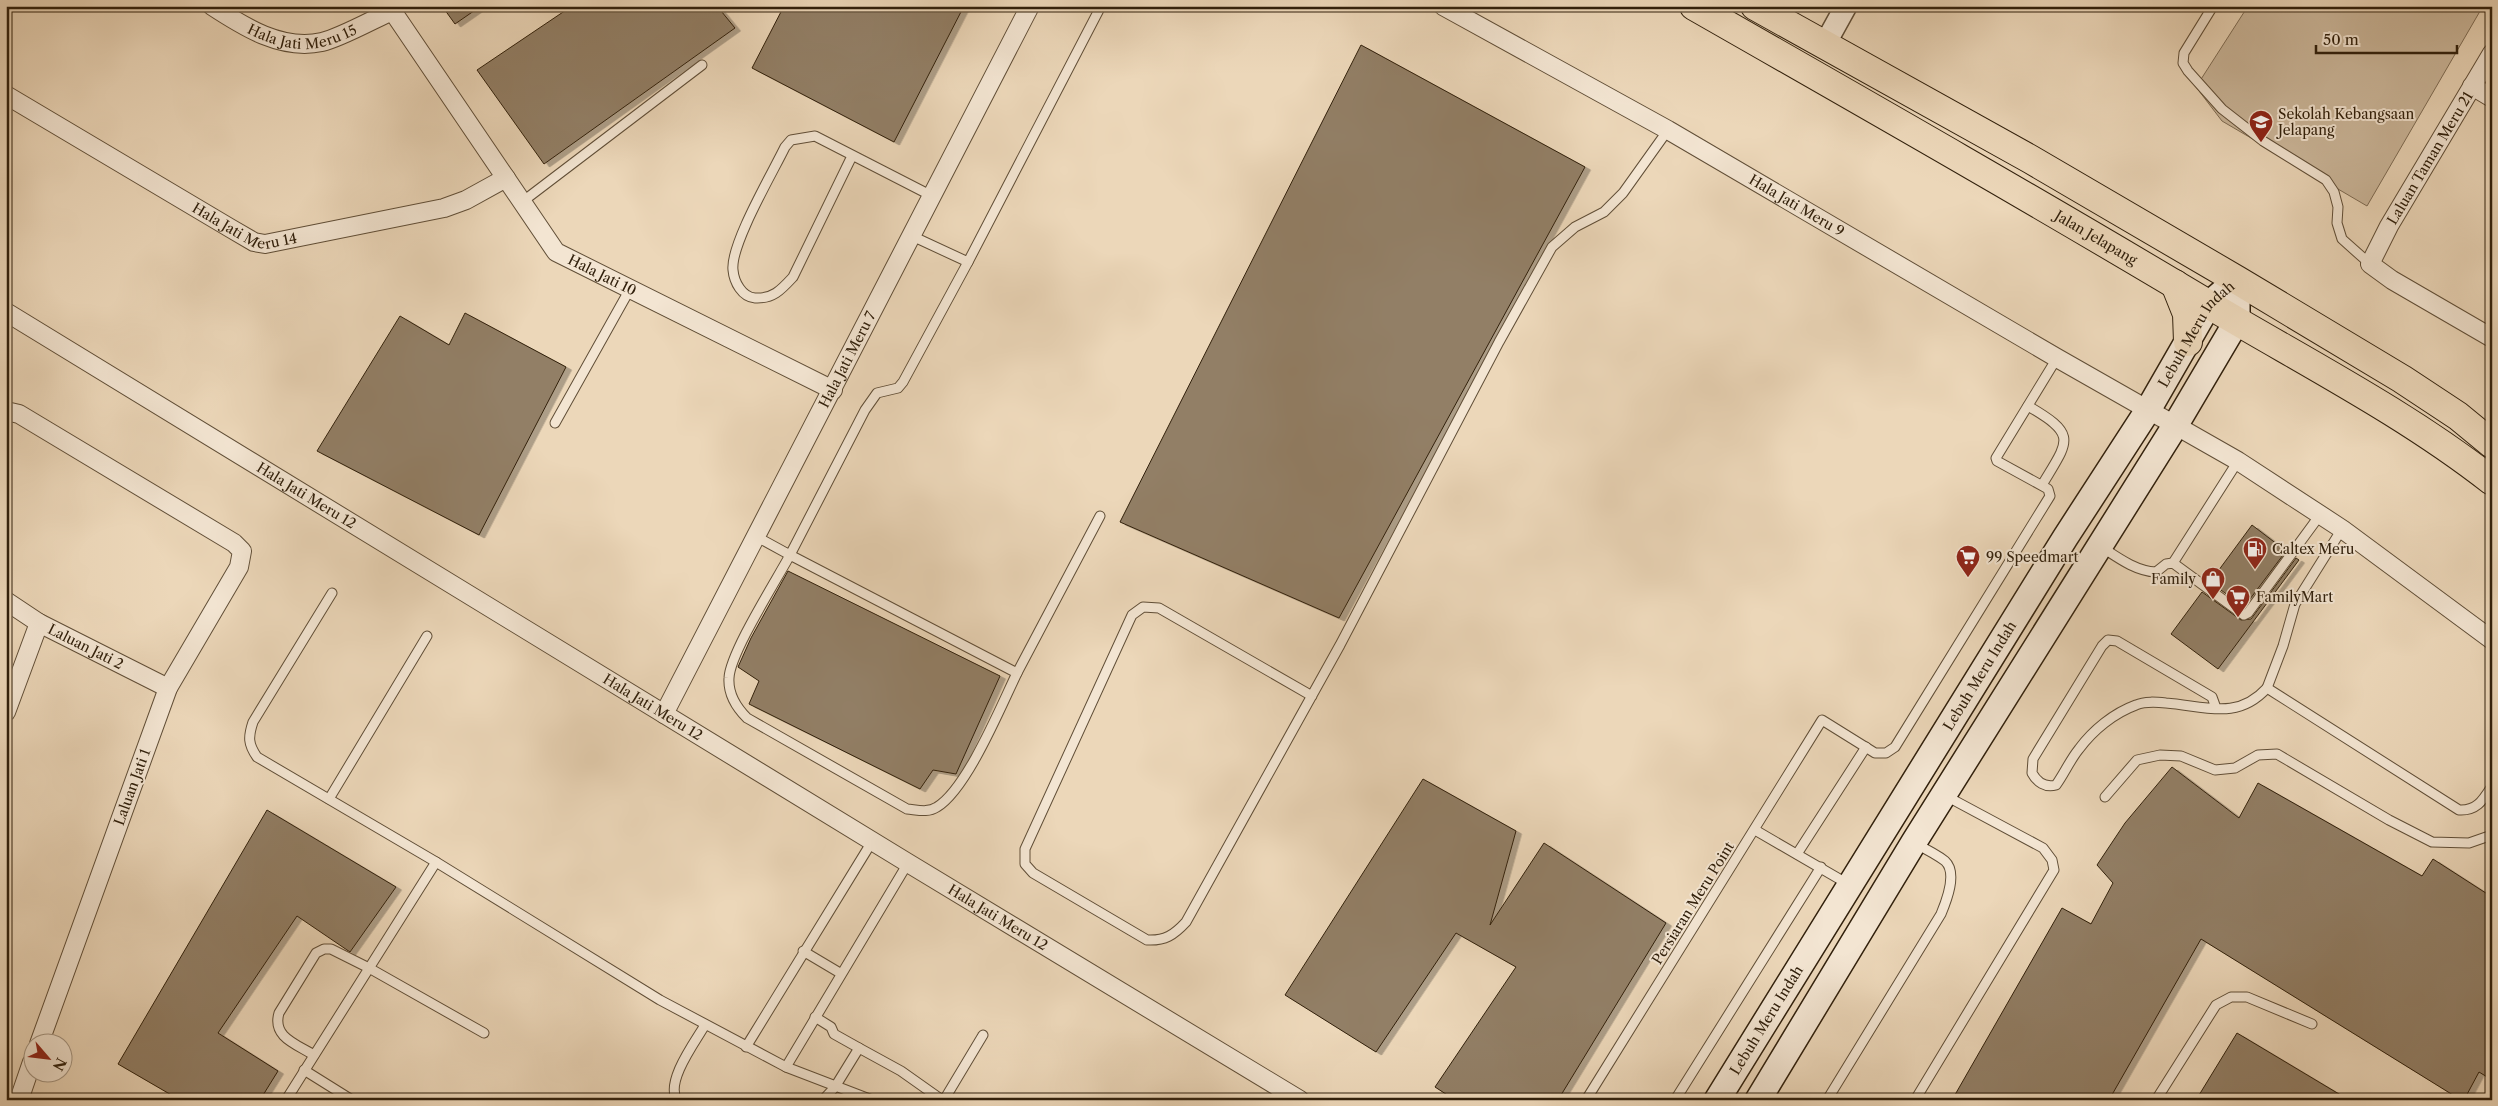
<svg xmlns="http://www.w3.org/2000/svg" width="2498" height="1106" viewBox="0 0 2498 1106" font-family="'Libre Caslon Text',serif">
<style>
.green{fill:#ccb89c;stroke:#7e6c54}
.building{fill:#927f66;stroke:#31200c;filter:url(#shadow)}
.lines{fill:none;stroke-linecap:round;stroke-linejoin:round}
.service-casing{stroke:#604e37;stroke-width:11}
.minor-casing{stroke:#604e37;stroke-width:20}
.tertiary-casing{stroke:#604e37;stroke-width:24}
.secondary-casing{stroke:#31200c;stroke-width:28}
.primary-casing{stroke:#31200c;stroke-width:30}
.service{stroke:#f3e5d2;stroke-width:9}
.minor{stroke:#f3e5d2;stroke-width:18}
.tertiary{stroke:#f3e5d2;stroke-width:21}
.secondary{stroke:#f3e5d2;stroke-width:25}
.primary{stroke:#ecd7b9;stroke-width:28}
.labels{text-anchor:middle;stroke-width:4;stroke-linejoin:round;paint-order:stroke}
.street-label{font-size:14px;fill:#31200c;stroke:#f3e5d2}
.poi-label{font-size:14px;fill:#31200c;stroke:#f3e5d2;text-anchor:start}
</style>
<defs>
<filter id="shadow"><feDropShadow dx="5.5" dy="3" stdDeviation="0" flood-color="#0004"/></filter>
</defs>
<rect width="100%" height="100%" fill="#ecd7b9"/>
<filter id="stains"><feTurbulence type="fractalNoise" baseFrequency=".004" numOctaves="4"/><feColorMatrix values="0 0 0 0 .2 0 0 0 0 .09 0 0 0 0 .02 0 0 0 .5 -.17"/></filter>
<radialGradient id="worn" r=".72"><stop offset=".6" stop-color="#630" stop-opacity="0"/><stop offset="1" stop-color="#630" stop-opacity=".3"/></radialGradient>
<polygon class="green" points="2248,6 2483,6 2367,206 2222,121 2196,87"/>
<g class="building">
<polygon points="442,6 481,6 455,24"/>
<polygon points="572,6 717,6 735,28 544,164 477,70"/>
<polygon points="784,6 964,6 894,142 752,68"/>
<polygon points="1361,45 1585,167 1339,618 1120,522"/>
<polygon points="465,313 566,367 479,535 317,451 400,316 449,345"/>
<polygon points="2252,525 2286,551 2244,607 2210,582"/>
<polygon points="2296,558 2299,560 2218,669 2171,634 2202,592 2241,620 2251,619"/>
<polygon points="788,571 1000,676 956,774 933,770 920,789 749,704 759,681 738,667 751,638"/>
<polygon points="2172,767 2239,818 2258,783 2422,876 2433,859 2492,897 2492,1080 2479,1072 2464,1100 2461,1100 2201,939 2109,1100 1952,1100 2062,908 2091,924 2113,883 2097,865 2125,823"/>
<polygon points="1423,779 1516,831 1490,925 1544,843 1666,923 1558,1100 1455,1100 1435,1087 1516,967 1456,933 1376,1052 1285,995"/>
<polygon points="267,810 396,887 350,952 297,916 218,1033 278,1071 260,1100 180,1100 118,1064"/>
<polygon points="2237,1033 2349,1100 2196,1100"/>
</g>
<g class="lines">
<defs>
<g id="service">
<polyline points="2213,6 2184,53 2183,63 2188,71 2222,109 2263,141 2326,180 2334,192 2338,207 2337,223 2342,239 2370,264"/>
<path d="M852,156L793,277C781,290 773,299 755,298C742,297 734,282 733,270C730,245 773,172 785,147L791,140L815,136L932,196"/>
<polyline points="522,202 702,65"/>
<polyline points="912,236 968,262 1101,6"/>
<path d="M2028,406C2078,435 2069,440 2042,485"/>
<polyline points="555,423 630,289"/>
<polyline points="757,537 790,555 865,410 877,393 898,388 903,382 968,262"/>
<path d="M2100,546C2117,557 2135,571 2156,572L2166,564L2173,563L2244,615L2248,613L2320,515"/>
<path d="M790,555L1017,673C1001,706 967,789 937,807C928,813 918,810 907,809L747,718C736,707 728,694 729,678C730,653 776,581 790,555Z"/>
<polyline points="2173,563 2238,461"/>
<path d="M332,593L253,722C248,737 248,744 257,757L436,862L660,1000L786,1067L872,1100"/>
<polyline points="1017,673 1100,516"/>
<polyline points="2267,688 2283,646 2295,604 2342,529"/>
<path d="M1312,696L1159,608L1143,607L1132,615L1025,849V864L1033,873L1147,940C1165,941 1174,935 1186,922L1340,645L1499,342L1552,247L1575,227L1604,212L1623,193L1668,130"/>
<path d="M2216,708L2212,697L2117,641L2108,640L2102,646L2033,759L2032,773C2037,782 2045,788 2056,785C2064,774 2070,760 2079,749C2093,730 2114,713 2136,705C2145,701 2156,702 2166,703C2205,706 2237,721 2267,688L2459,810C2477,811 2483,800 2492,786"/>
<polyline points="2105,797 2137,760 2160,755 2181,756 2215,770 2235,768 2258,755 2277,754 2389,820 2432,842 2469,843 2492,835"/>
<polyline points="329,799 427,636"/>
<polyline points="1755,830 1848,884"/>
<polyline points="1797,854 1866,747"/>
<polyline points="803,951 840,973"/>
<polyline points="815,1017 831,1027 834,1034 859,1048"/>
<polyline points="746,1047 873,840"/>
<path d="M314,1055C296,1044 272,1037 279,1013L316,953L324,949H331L369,968L484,1033"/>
<polyline points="786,1067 908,863"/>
<polyline points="304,1070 352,1100"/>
<polyline points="286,1100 436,862"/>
<path d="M677,1100C665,1082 695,1042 705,1025"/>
<polyline points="823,1100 835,1087 859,1048 901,1071 942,1100"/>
<polyline points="944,1100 983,1035"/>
<polyline points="1586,1100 1822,720 1875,753 1886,753 1895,747 2050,496 2048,489 1997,461 1996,458 2057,358"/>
<polyline points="1675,1100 1821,867"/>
<path d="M1827,1100L1941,914C1946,902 1958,873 1945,861C1936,854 1924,848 1914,843"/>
<polyline points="1915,1100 2054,870 2052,860 2043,848 1946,796"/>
<polyline points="2156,1100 2216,1005 2231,997 2247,997 2312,1024"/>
</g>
<g id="minor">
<path id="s1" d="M212,6C244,27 282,51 322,42C340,38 374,19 392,11"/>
<path id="s2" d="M389,6L556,252L833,390"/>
<path id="s3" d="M1443,6L1668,130L2057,358L2238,461L2342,529L2492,640"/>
<polyline points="2492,53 2389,226 2370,264 2392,280 2492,338"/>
<polyline points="2472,86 2492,98"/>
<path id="s4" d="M6,95L230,228L254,242L265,244L444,208L466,200L506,178"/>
<path id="s5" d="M6,312L908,863L1300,1100"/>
<polyline points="6,411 19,414 234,543 242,551 239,567 168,688 39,1044"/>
<path id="s6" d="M6,601L39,623L168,688"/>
<polyline points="6,712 39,623"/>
<path id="s7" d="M664,714L1030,6"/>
<polyline points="19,1100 32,1062"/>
</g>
<polyline id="tertiary" points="1825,44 1846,6"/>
<g id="secondary">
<path id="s8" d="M1717,1100L2065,538L2148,410L2209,304L2237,280"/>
<polyline points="1758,1100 1914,842 2175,426 2237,321 2237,280"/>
</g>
<g id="primary">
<path id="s9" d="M1694,6C1871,107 2048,208 2223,313C2313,366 2409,416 2492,481"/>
<polyline points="1755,6 2030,159 2237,280 2402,379 2458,416 2492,444"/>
<polyline points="2175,284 2187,314 2188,342"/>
</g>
</defs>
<use href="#service" class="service-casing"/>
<use href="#minor" class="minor-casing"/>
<use href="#tertiary" class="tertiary-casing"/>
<use href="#secondary" class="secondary-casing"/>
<use href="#primary" class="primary-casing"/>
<use href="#service" class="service"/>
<use href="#minor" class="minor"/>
<use href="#tertiary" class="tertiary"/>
<use href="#secondary" class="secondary"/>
<use href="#primary" class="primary"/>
</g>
<defs>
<symbol id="school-pin" viewBox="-11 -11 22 30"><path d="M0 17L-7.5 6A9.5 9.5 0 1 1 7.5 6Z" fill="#8f2418" stroke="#f3e5d2"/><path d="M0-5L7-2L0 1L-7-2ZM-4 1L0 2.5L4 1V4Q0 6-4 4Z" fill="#fff"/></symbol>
<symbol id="fuel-pin" viewBox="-11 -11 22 30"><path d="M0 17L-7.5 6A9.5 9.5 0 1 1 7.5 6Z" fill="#8f2418" stroke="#f3e5d2"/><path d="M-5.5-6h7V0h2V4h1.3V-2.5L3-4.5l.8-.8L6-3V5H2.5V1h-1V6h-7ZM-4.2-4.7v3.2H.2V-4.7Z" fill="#fff"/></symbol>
<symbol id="supermarket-pin" viewBox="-11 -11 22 30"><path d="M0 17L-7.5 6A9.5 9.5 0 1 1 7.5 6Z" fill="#8f2418" stroke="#f3e5d2"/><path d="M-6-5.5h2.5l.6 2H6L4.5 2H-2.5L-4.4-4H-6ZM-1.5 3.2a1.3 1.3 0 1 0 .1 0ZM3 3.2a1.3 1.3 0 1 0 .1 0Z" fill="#fff"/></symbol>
<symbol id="shop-pin" viewBox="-11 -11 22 30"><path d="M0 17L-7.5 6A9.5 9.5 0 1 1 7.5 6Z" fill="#8f2418" stroke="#f3e5d2"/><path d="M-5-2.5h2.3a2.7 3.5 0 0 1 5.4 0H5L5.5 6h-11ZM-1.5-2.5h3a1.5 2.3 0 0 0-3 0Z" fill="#fff"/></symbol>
</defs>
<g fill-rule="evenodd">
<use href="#school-pin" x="2247" y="108" width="28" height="38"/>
<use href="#fuel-pin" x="2241" y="535" width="28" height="38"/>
<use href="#supermarket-pin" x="1954" y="543" width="28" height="38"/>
<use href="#shop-pin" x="2199" y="565" width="28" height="38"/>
<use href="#supermarket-pin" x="2224" y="583" width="28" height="38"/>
</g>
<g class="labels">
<g class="street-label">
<text dy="5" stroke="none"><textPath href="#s1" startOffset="99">Hala Jati Meru 15</textPath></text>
<text transform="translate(2430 158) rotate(-59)" y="5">Laluan Taman Meru 21</text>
<text dy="5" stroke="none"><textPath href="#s3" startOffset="406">Hala Jati Meru 9</textPath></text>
<text dy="5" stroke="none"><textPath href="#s4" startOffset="275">Hala Jati Meru 14</textPath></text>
<text dy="5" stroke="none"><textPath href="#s9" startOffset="464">Jalan Jelapang</textPath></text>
<text dy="5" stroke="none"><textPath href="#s2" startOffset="349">Hala Jati 10</textPath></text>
<text dy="5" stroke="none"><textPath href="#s8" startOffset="904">Lebuh Meru Indah</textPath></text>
<text dy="5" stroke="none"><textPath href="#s7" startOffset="399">Hala Jati Meru 7</textPath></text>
<text dy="5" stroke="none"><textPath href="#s5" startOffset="352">Hala Jati Meru 12</textPath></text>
<text dy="5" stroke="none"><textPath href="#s6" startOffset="92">Laluan Jati 2</textPath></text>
<text dy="5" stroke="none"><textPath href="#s8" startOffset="499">Lebuh Meru Indah</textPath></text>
<text dy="5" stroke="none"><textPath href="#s5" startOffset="758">Hala Jati Meru 12</textPath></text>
<text transform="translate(132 787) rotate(-70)" y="5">Laluan Jati 1</text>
<text transform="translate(1693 903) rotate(-58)" y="5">Persiaran Meru Point</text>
<text dy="5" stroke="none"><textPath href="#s5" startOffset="1162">Hala Jati Meru 12</textPath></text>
<text dy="5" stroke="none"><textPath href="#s8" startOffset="94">Lebuh Meru Indah</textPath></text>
</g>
<g class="poi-label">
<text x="2278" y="119">Sekolah Kebangsaan<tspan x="2278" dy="16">Jelapang</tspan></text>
<text x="2272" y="554">Caltex Meru</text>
<text x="1986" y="562">99 Speedmart</text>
<text x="2196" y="584" text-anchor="end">Family</text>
<text x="2256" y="602">FamilyMart</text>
</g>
</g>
<rect width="2498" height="1106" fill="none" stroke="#ecd7b9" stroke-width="25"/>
<rect x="8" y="8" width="2483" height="1091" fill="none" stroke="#31200c" stroke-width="2.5"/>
<rect x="12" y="12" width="2473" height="1081" fill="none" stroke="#31200c"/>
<g transform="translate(48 1058) rotate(118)"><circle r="24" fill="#f3e5d2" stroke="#a59683"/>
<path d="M0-4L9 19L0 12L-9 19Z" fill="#8f2418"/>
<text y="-8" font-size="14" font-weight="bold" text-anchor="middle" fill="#31200c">N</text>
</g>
<path d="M2316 45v8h141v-8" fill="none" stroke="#31200c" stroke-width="2.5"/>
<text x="2323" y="45" font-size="15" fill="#31200c" stroke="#f3e5d2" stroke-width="4" paint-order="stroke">50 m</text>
<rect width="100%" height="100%" filter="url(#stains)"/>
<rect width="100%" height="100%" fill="url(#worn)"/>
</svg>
